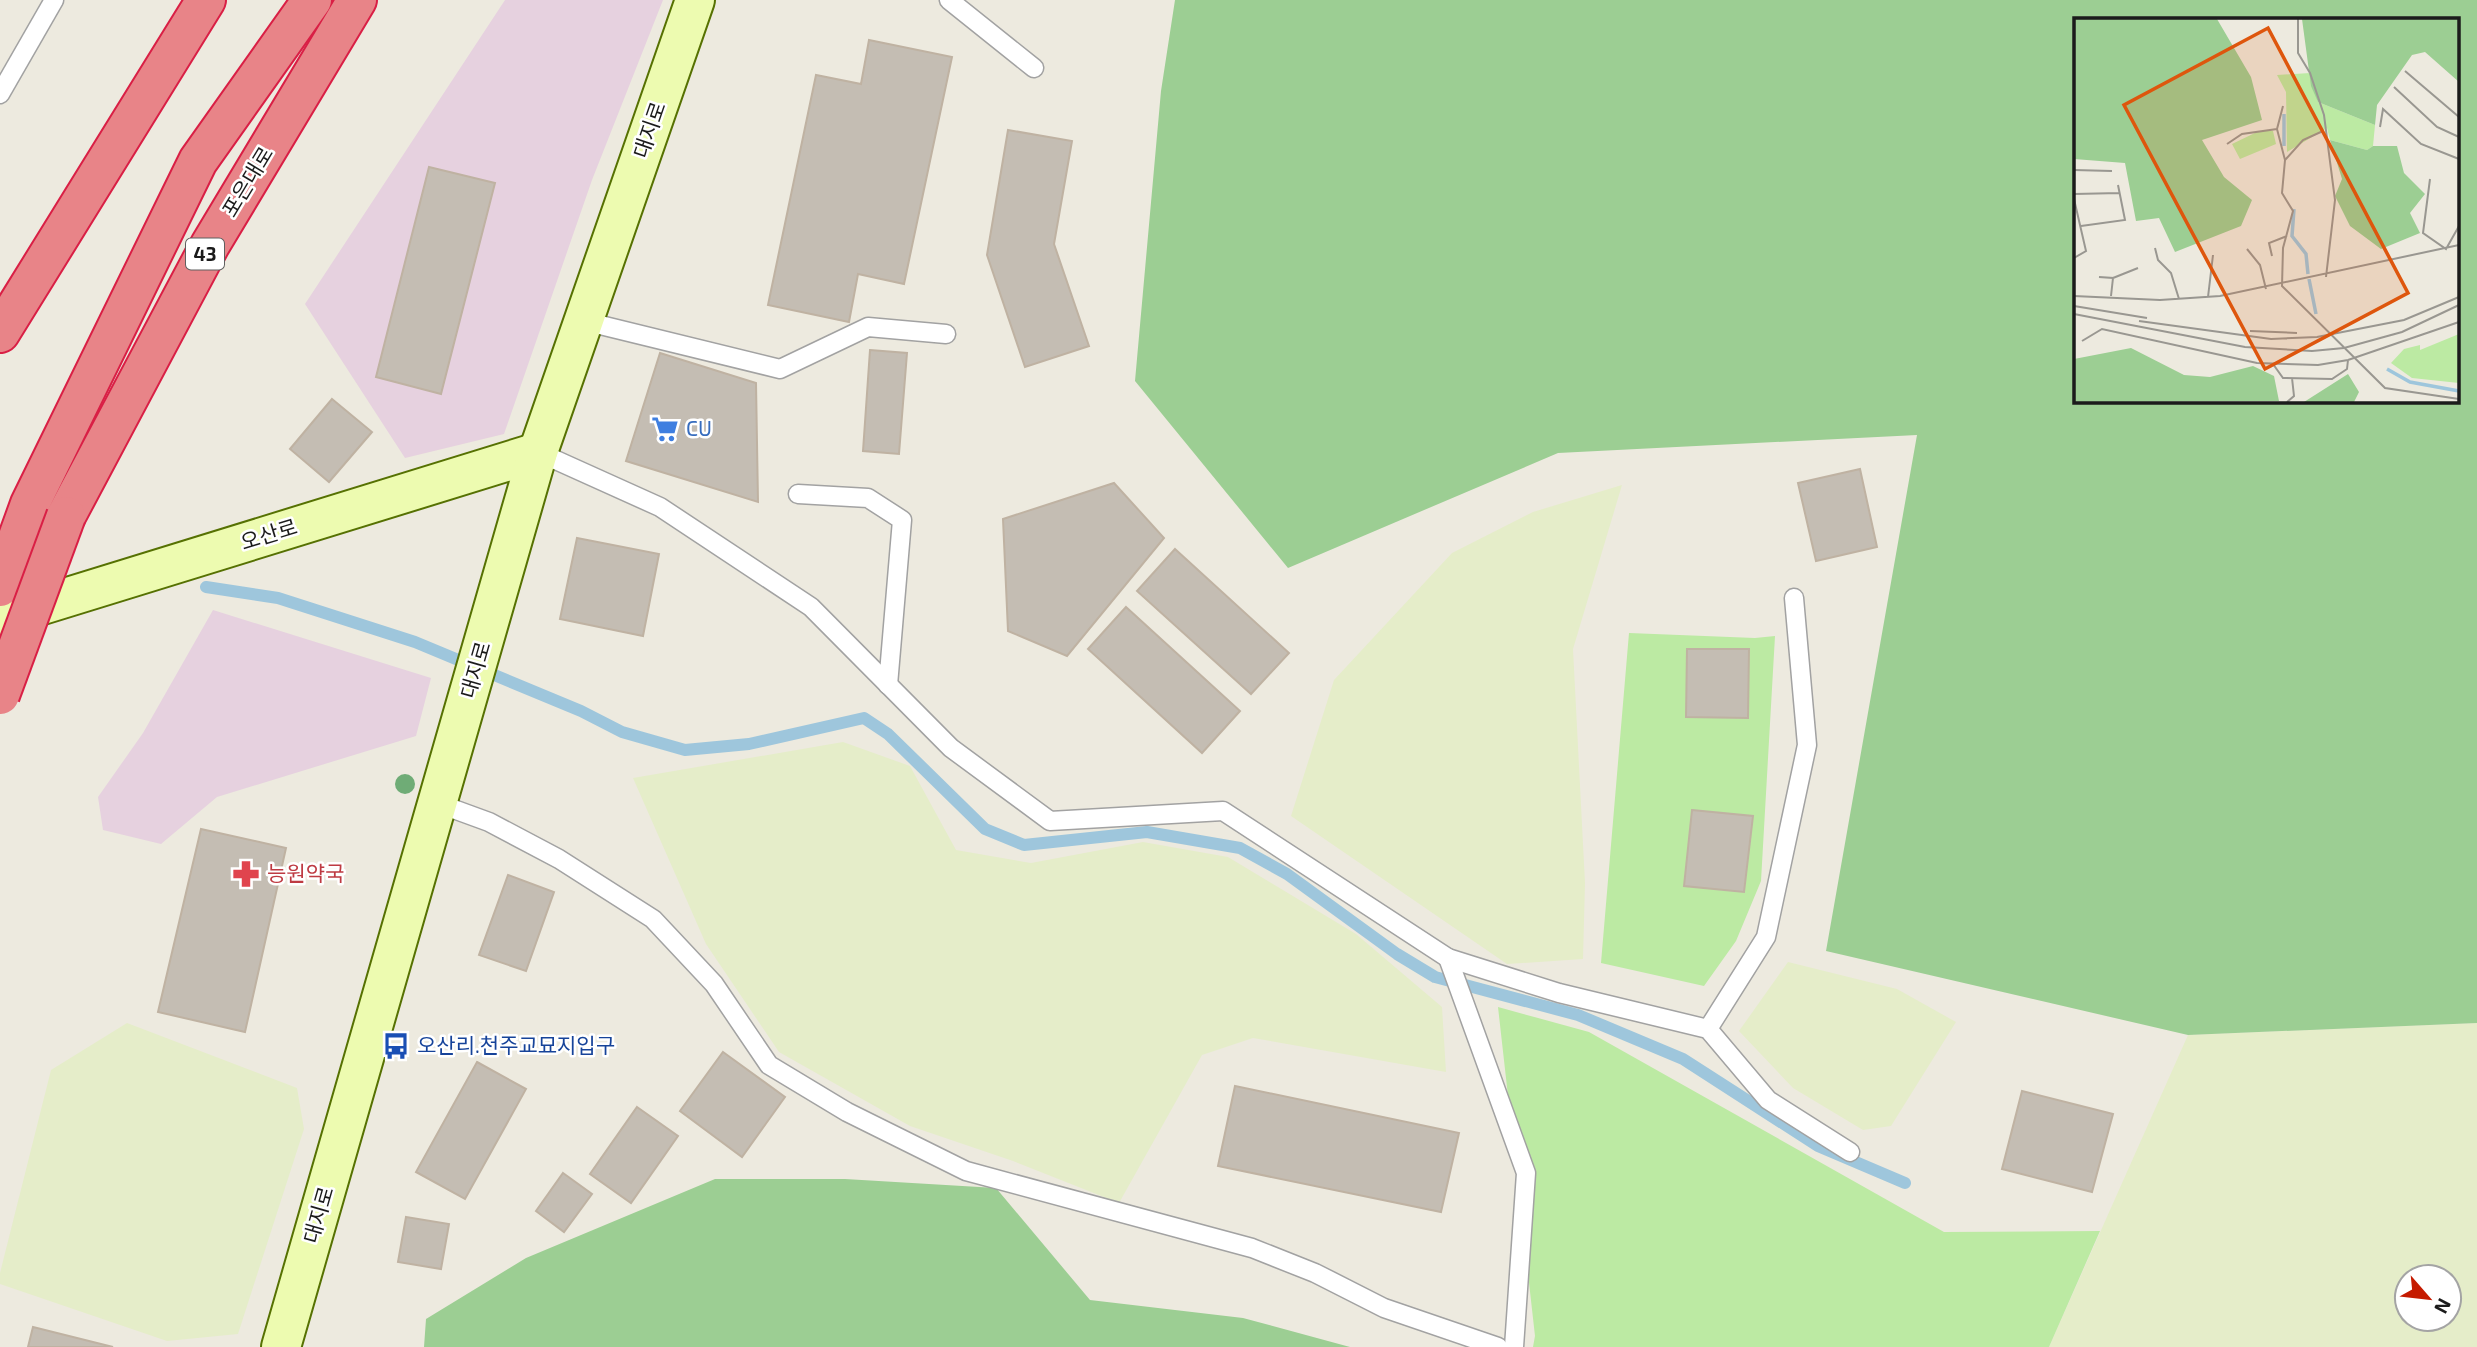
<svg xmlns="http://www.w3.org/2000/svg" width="2477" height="1347" viewBox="0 0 2477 1347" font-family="'Exo 2','Noto Sans KR',sans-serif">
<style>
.industrial{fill:#e6d1df}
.farmland{fill:#e5edc9;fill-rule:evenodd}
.grass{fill:#bceaa3}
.forest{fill:#9cce93;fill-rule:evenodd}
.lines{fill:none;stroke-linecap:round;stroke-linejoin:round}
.stream{stroke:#9ec6dc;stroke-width:12}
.building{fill:#c4bdb3;stroke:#bfb2a2;stroke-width:2}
.lane-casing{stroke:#a2a2a2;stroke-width:21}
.secondary-casing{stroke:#567102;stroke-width:42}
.highway-casing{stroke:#d91f45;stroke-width:42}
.lane{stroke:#fff;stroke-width:18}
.secondary{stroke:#edfbb0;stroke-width:38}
.highway{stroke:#e88488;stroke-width:38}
.highway-bridge-casing{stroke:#d91f45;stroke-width:42;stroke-linecap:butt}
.highway-bridge{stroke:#e88488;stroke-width:38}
.tree{fill:#6fac76}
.labels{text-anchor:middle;stroke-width:5;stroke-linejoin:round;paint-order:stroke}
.shield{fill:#fff;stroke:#5f5f5f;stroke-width:2}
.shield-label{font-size:19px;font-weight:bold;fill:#1b1b1b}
.street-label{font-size:21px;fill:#1b1b1b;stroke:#fff}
.shop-label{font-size:21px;fill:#366cbe;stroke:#fff;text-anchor:start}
.health-label{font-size:21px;fill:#be3a42;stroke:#fff;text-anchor:start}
.transit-label{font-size:21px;fill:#164399;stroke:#fff;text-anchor:start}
.inset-river{fill:none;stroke:#9ec6dc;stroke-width:3.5}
.inset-road{fill:none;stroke:#999791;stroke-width:2}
.view{fill:#de560d;fill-opacity:0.15;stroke:#de560d;stroke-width:3.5}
.inset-edge{fill:none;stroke:#1b1b1b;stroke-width:3.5}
</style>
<rect width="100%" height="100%" fill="#edeadf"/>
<g class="industrial">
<polygon points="505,0 663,0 592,180 504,434 405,458 305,304"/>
<polygon points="213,610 431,678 416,736 217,797 161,844 103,830 98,797 143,733"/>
</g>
<g class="farmland">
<polygon points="1622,485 1573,649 1585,883 1583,959 1507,964 1291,816 1334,680 1452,553 1533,512"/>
<polygon points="843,742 910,766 956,850 1031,863 1143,842 1228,857 1356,934 1442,1007 1446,1072 1253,1038 1202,1055 1119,1203 1013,1161 910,1126 779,1052 706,944 633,778"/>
<polygon points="1788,962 1897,989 1956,1022 1891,1126 1863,1130 1793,1088 1739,1031"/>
<polygon points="127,1023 297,1088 304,1129 238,1334 167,1341 0,1284 0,1273 51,1070"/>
<path d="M2477,1023V1347H2049L2188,1035ZM2407,1277H2449V1319H2407Z"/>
</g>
<g class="grass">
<polygon points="1629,633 1755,638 1775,636 1761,881 1736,941 1704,986 1601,963"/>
<polygon points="1498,1007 1589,1032 1944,1232 2100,1231 2049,1347 1533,1347 1535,1336"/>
</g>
<g class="forest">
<path d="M1175,0H2477V1023L2188,1035L1826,951L1917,435L1558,453L1288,568L1135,381L1161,91ZM2076,19H2458V401H2076Z"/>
<polygon points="715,1179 845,1179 996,1188 1090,1300 1243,1318 1350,1347 424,1347 426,1319 526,1258"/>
</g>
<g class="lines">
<polyline class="stream" points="206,587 278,598 415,642 581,711 622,732 685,750 749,744 864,718 888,734 985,829 1024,845 1147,832 1240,848 1287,874 1397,954 1435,977 1578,1015 1683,1059 1818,1146 1905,1183"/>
</g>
<g class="building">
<polygon points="869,40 952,57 904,284 858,274 849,322 768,305 816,75 861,84"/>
<polygon points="1008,130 1072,141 1054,244 1089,346 1025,367 987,255"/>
<polygon points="429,167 495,183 441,394 376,377"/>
<polygon points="870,350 907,353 899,454 863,451"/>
<polygon points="660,353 756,383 758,502 626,461"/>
<polygon points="332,399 372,432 329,482 290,449"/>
<polygon points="1860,469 1877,547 1816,561 1798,483"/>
<polygon points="1114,483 1164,538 1067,656 1008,631 1003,519"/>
<polygon points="577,538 659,554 643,636 560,619"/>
<polygon points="1175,549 1289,653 1251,694 1137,591"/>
<polygon points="1126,607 1240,711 1202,753 1088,649"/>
<polygon points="1687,649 1749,649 1748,718 1686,717"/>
<polygon points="1692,810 1753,816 1744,892 1684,886"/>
<polygon points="201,829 286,848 245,1032 158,1012"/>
<polygon points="508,875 554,892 526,971 479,955"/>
<polygon points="723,1052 785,1097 742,1157 680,1111"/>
<polygon points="477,1062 526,1089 465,1199 416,1172"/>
<polygon points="1235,1086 1459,1133 1441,1212 1218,1166"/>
<polygon points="2022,1091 2113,1114 2092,1192 2002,1169"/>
<polygon points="637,1107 678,1136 631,1203 590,1174"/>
<polygon points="563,1173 592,1194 564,1232 536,1211"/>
<polygon points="406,1217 449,1224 441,1269 398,1262"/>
<polygon points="33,1327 113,1347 28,1347"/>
</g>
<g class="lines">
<defs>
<g id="lane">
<polyline points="949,0 1034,68"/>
<polyline points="0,94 54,0"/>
<polyline points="584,321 780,369 868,327 946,334"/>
<polyline points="538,452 660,507 811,607 951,748 1050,821 1223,811 1448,958 1559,993 1708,1029 1768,1100 1850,1152"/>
<polyline points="798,494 868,498 902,520 888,685"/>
<polyline points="437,803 489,822 559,859 653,919 714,984 769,1065 847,1112 966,1171 1252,1248 1315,1273 1384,1308 1498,1347"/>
<polyline points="1448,958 1526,1173 1514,1347"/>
<polyline points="1708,1029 1766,937 1807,745 1794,598"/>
</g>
<g id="secondary">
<polyline points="0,618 538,452"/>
<polyline points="281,1347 538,452 695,0"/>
</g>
<g id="highway">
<polyline points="0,333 206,0"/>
<polyline points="66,516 210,245 357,0"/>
<polyline points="0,587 30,504 198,161 312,0"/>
</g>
</defs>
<use href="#lane" class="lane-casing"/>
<use href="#secondary" class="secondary-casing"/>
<use href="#highway" class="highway-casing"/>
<use href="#lane" class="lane"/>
<use href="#secondary" class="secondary"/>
<use href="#highway" class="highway"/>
<defs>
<polyline id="highway-bridge" points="0,695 66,516"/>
</defs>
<use href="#highway-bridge" class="highway-bridge-casing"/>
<use href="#highway-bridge" class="highway-bridge"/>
</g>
<circle class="tree" cx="405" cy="784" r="10"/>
<defs>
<symbol id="supermarket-bare" viewBox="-9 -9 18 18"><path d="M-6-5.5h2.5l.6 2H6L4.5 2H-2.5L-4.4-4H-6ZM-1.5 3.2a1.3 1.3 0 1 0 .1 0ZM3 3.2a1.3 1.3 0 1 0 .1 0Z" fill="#3f7fe0" stroke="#fff" stroke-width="2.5" paint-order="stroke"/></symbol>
<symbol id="pharmacy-bare" viewBox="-9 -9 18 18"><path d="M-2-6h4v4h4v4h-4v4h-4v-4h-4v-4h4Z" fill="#e0444e" stroke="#fff" stroke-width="2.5" paint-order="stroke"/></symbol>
<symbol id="bus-bare" viewBox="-9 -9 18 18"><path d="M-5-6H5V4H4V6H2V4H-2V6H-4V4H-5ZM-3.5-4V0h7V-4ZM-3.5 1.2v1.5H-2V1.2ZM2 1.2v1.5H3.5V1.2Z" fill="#1a4fb4" stroke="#fff" stroke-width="2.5" paint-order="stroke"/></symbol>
</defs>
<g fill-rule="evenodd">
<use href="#supermarket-bare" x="646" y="410" width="38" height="38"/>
<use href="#pharmacy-bare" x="227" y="855" width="38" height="38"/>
<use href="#bus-bare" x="377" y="1027" width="38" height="38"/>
</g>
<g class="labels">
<rect class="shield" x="186" y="238.5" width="38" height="31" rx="5"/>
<g class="shield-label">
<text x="205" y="261">43</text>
</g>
<g class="street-label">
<text transform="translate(650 130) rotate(-71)" y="7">대지로</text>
<text transform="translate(248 182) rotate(-59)" y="7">포은대로</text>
<text transform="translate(269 535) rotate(-17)" y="7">오산로</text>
<text transform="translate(476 670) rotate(-74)" y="7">대지로</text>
<text transform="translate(319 1215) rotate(-74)" y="7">대지로</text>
</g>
<g class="shop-label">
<text x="686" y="436">CU</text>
</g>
<g class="health-label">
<text x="267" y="881">능원약국</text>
</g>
<g class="transit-label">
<text x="417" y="1053">오산리.천주교묘지입구</text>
</g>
</g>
<g transform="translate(2074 18)">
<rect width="385" height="385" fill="#edeadf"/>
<path d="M236,55L244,84L301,107L299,128L293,132L256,122L253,110L213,134L212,74L203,57ZM185,113H199L202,126L166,141L158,126ZM385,316V365L338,360L317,345L330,331L346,327V332Z" fill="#bceaa3"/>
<path d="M0,1H143L177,59L188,102L128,122L150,159L178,182L167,208L101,234L85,200L62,203L51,145L0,141ZM228,1H385V64L351,34L338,37L303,87L301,107L244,84L237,68ZM256,122L293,132L299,128H323L330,155L351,176L336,195L346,215L307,231L276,208L261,178L268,161ZM57,330L110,357L136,359L179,348L200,358L205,383L0,384V341ZM274,356L285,374L280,384H230Z" fill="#9cce93"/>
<path class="inset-river" d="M210,96V128M220,191L218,218L232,236L234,256M235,261L242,296M313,351L336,364L385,373"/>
<path class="inset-road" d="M224,1V35L236,55L250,97L261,182L252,259M331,53L385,99M320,69L363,109L385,119M209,88L203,111L211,142L208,175L219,193L209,230L208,268L311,370L385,381M306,109L309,91L347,126L385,141M153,126L168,116L203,111M211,142L229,122L249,113M0,152L38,153M356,161L349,215L372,231L385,208M0,176L46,175M0,181L12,233L0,240M7,208L51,202L44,167M81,230L84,242L97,255L105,281M173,231L186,247L192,271M198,238L195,225L213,218M25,259L39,260L37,278M39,260L64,250M0,278L86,282L146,278L385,227M134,279L139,237M0,288L73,300M0,296L171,329L238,333L270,330L328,314L385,287M65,303L197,321L243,319L330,302L385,279M176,313L223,315M8,323L28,311L183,345L244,347L274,342L385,304M199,346L209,360L258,361L273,351L274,342M213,384L220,378L218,360"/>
<path class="view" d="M194,10L334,275L191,351L50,87Z"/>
<rect width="385" height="385" class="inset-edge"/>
</g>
<g transform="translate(2428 1298) rotate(118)"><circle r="33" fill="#ffffff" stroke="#a4a4a4" stroke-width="2"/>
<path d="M0-5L12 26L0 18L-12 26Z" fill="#c51b00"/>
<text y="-10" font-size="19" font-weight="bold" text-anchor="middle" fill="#1b1b1b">N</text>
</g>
</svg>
